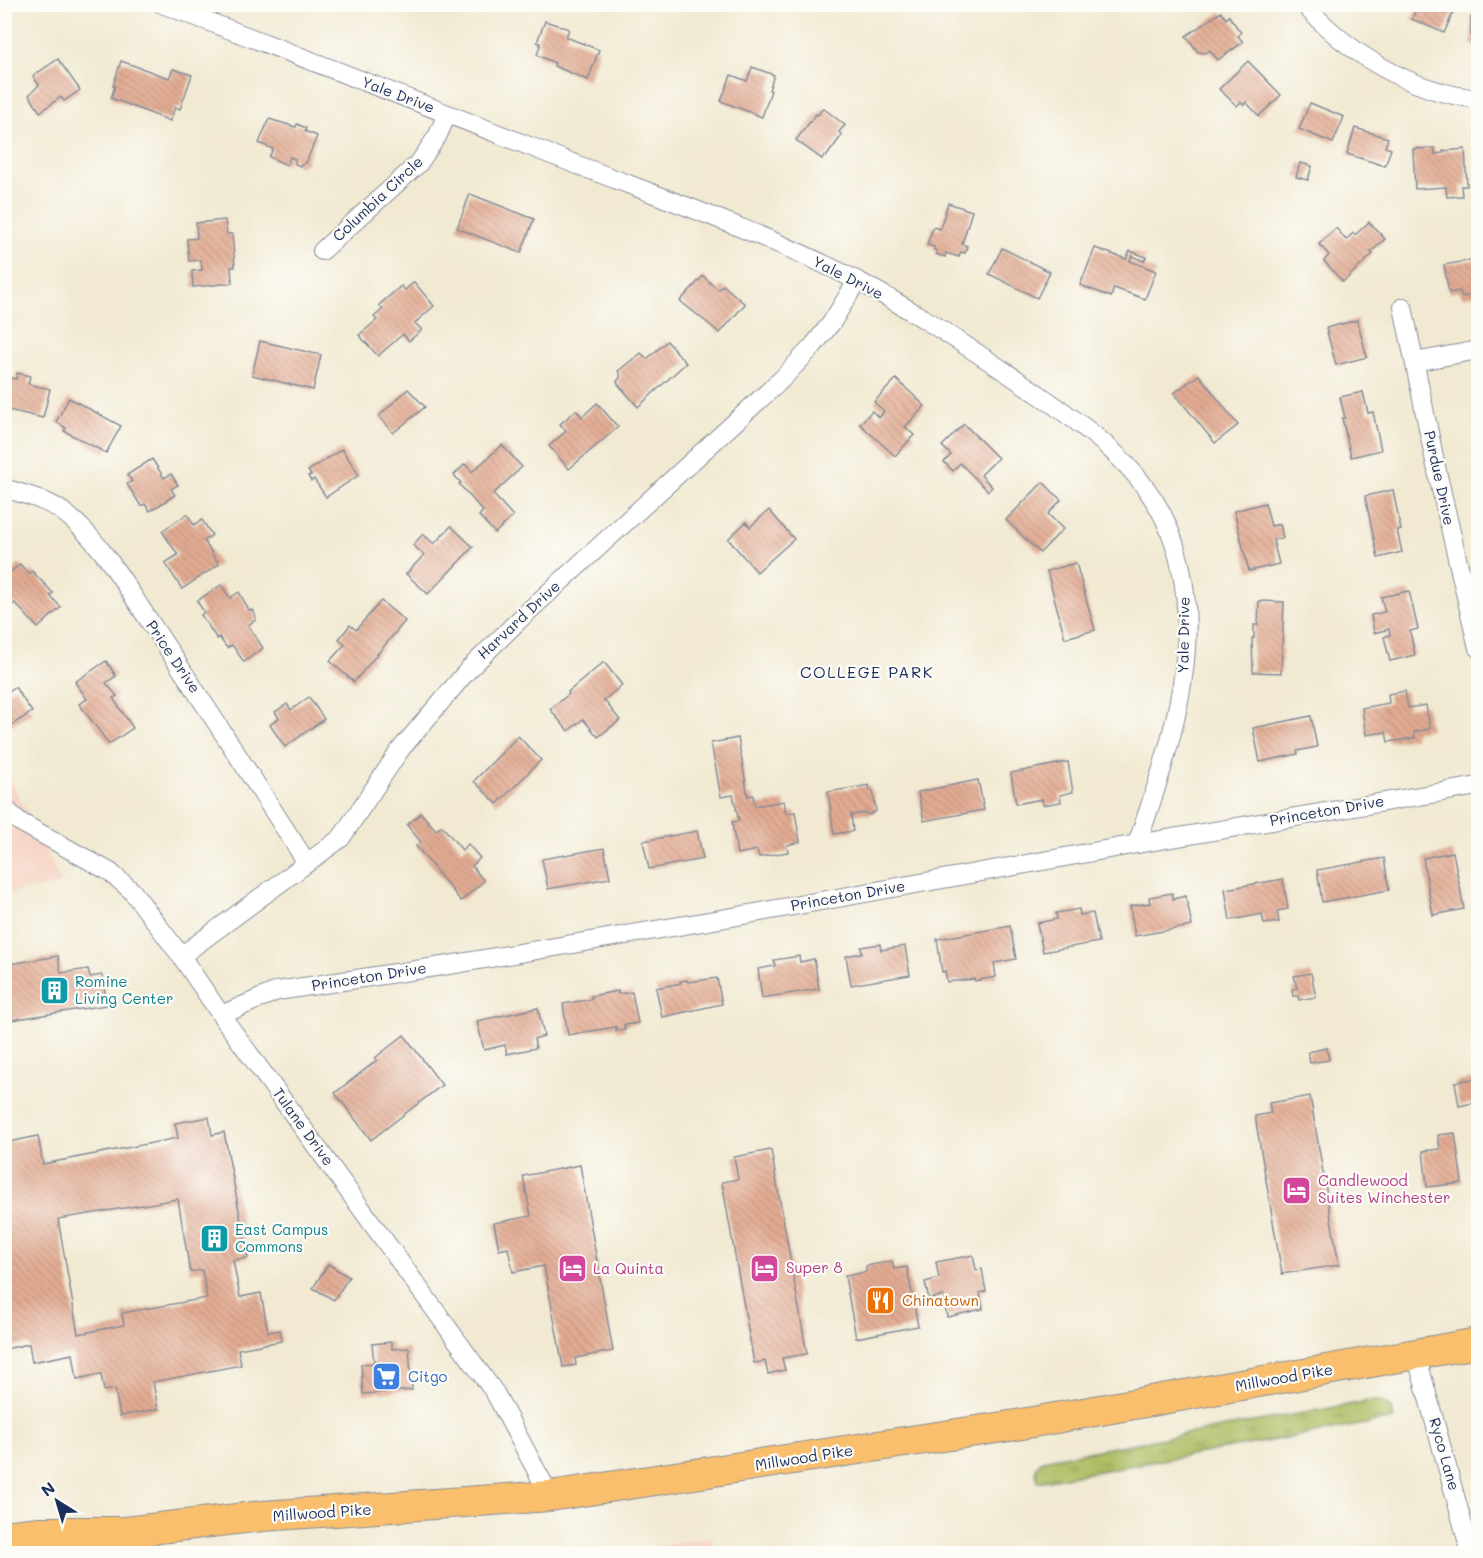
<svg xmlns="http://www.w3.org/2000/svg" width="1483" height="1558" viewBox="0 0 1483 1558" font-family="Mali,sans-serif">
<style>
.built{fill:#f6d2c3}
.grass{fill:url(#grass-tufts);stroke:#63755e;stroke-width:1.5}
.building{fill:url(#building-back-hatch);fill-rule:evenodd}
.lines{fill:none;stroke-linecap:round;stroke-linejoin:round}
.minor-casing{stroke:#868c98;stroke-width:20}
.trunk-casing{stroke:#868c98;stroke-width:32}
.minor{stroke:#fff;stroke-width:18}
.trunk{stroke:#f9bf6d;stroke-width:30}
.labels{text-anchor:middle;stroke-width:4.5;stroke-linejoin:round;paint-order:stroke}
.street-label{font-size:15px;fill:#1b2f5e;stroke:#fdfcf7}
.culture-label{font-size:15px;fill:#0d838f;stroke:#fdfcf7;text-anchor:start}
.hotel-label{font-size:15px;fill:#b23c85;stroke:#fdfcf7;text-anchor:start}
.food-label{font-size:15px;fill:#c56008;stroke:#fdfcf7;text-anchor:start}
.shop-label{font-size:15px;fill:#366cbe;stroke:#fdfcf7;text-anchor:start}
.neighbourhood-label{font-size:16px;letter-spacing:1.5px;fill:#1b2f5e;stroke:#fdfcf7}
</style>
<defs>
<pattern id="grass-tufts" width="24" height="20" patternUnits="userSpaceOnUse" patternTransform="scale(1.5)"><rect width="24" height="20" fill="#abbb5f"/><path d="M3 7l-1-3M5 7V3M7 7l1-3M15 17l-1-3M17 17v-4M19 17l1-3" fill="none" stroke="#8a9852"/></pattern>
<pattern id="building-back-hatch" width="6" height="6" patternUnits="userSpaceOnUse" patternTransform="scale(1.5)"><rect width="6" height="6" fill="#e2ab92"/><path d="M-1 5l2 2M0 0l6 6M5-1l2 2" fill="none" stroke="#c19380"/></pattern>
</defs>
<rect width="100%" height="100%" fill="#fdfcf7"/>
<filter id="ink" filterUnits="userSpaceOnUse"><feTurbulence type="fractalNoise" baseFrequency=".0167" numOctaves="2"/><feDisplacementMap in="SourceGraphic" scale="12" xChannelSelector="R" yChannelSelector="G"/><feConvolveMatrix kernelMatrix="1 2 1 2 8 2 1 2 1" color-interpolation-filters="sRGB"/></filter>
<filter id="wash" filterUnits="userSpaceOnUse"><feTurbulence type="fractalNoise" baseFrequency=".008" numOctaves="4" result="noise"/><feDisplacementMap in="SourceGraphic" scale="24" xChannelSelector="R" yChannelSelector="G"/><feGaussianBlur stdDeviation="1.35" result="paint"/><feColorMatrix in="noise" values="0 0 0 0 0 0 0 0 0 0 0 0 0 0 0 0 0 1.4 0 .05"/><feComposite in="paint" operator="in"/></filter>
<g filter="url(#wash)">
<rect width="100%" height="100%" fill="#f1e9d1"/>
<g class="built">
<polygon points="4,771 11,780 62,884 5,894"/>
<polygon points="712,1537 715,1553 621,1553"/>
</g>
<polygon class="grass" points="1369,1401 1381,1401 1392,1409 1394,1419 1037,1482 1036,1468 1042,1460"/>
<g id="blocks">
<g class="building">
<polygon points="1418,4 1448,4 1455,8 1444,33 1412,19"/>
<polygon points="1221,12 1226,19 1229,16 1241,33 1238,36 1243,42 1218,60 1210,50 1206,53 1198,52 1186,36"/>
<polygon points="1474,15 1478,15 1478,45 1471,45 1471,17 1474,17"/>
<polygon points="545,21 569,29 566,37 599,50 588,80 554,66 555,63 537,55 540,46 540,43 537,42"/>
<polygon points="58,59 80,90 64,101 61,97 40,112 29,95 39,85 33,76"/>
<polygon points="121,61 169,78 173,69 192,75 180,109 175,107 170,121 111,98 115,86 113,86"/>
<polygon points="1248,61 1281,95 1259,116 1246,102 1244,105 1241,102 1237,106 1219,89"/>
<polygon points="752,67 774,75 769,90 771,91 762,117 721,101 731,75 747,81"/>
<polygon points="1310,103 1344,117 1333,143 1299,129"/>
<polygon points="823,108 845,125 839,132 842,135 826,157 824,155 822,159 796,140 816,114 818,115"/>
<polygon points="269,119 296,127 297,124 306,128 305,131 317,136 306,163 300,166 295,164 295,159 290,157 287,165 269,157 273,149 259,143"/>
<polygon points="1355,128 1388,138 1385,147 1391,149 1385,166 1347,154"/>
<polygon points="1435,148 1435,154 1443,153 1443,151 1465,149 1467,186 1461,186 1462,196 1447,197 1446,187 1415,189 1413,149"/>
<polygon points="1300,163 1312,166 1308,180 1296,177"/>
<polygon points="470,194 534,219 521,253 457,228"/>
<polygon points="948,203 972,211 962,244 967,246 965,253 961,252 959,257 946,253 945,257 936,254 937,251 934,250 934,247 927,245 933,227 940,229"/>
<polygon points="225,220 227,234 232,234 235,267 231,267 232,283 193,287 192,271 202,270 201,260 189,261 187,239 197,238 196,223"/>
<polygon points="1369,222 1385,239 1371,252 1373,254 1343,282 1324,261 1329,255 1319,244 1336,228 1346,240 1353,233 1355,235"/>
<polygon points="1002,248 1050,272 1037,298 989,274"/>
<polygon points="1095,248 1126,259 1130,251 1146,257 1144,261 1132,256 1130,261 1156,271 1145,299 1114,288 1111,297 1080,285"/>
<polygon points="1478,259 1478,294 1462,297 1460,291 1449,293 1444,265"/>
<polygon points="703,276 718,290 723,285 745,304 720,333 680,301"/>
<polygon points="414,282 434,306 415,323 422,330 409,341 403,334 378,356 359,335 377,320 374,317 383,309 379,305 401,286 405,290"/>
<polygon points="1357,320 1367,357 1336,365 1326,328"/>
<polygon points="260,341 321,355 313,390 252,375"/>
<polygon points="667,341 686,363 638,407 618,384 617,381 620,378 620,373 618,371 641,353 647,359"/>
<polygon points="17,373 30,376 28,384 50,389 43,418 4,409 4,379 6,377 16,379"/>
<polygon points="1199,375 1238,425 1215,443 1174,393"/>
<polygon points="896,379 925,406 905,427 914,435 895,456 860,424 872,411 879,418 884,411 874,402"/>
<polygon points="408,389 425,407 393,433 379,416"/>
<polygon points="1363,392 1368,413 1373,412 1381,450 1351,457 1342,418 1345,418 1340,397"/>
<polygon points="69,398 121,426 106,453 64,431 66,428 56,422"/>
<polygon points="597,403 618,427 569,469 549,446 566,431 560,424 576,410 582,417"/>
<polygon points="1478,416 1478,437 1473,417"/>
<polygon points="964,424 998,458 981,475 992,487 988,491 960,463 953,471 944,462 951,455 942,446"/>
<polygon points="502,445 522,467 493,494 513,516 495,533 479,516 483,511 459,484 461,483 454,475 465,464 472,472"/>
<polygon points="342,449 359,475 326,497 314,479 311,481 308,476 311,475 308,471"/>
<polygon points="152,459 164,478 171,474 178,485 171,489 175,495 150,511 145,504 141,506 127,484 132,481 127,475"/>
<polygon points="1043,482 1061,500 1048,514 1063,529 1040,553 1006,520"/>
<polygon points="1393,490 1401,530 1397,530 1402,552 1378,558 1365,496"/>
<polygon points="1265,503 1271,526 1280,524 1283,538 1273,540 1279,564 1249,571 1234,511"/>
<polygon points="769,510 794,539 757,572 728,539 746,522 750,527"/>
<polygon points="187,514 194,525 202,520 212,535 204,541 219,564 182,589 165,563 178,555 162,531"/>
<polygon points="451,526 473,547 428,594 406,574 424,555 413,545 423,534 434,544"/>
<polygon points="1076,563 1095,630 1065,638 1047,571"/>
<polygon points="20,564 29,574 32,571 53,593 50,596 61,607 38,628 15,603 9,608 4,604 6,594 4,592 4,578"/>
<polygon points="221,585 230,598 239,592 249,610 252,610 255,614 256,620 248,625 263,648 244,662 232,645 227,648 219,637 217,639 201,615 204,612 197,601"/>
<polygon points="1409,591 1418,629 1410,631 1415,655 1390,661 1384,637 1390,635 1389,629 1374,633 1371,615 1385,612 1381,597"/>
<polygon points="381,601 405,621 354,682 330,661 345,644 339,639 350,625 356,630"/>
<polygon points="1259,601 1284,602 1281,673 1253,672 1252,638 1254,638 1254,625 1258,625"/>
<polygon points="106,661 116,676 106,683 117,696 113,698 133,728 109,744 79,704 87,699 75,682"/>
<polygon points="604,662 622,685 604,700 620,720 598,737 583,719 568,731 550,709 569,694 568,692"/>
<polygon points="15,687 32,712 4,730 4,694"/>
<polygon points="1405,691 1408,708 1426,705 1430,729 1414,732 1415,738 1388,742 1386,732 1366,735 1362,708 1389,703 1388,694"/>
<polygon points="309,697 324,719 285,747 270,725 279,718 275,712 287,704 291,710"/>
<polygon points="1311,716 1317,747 1297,751 1298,754 1260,762 1253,728"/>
<polygon points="518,736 541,760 497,804 474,781"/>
<polygon points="738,738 748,796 753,795 755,806 784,801 786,813 795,812 800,842 787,845 788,852 759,857 757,850 737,854 732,822 739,821 733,795 721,797 711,743"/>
<polygon points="1068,762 1073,792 1060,795 1061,802 1043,805 1042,799 1016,804 1011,773"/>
<polygon points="978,780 984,810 924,821 918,792"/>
<polygon points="869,785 870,791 873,791 876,811 869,815 865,813 851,815 853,831 834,834 828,792"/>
<polygon points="421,813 436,830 442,826 462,850 468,844 480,858 472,866 484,881 461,901 416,846 421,842 407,825"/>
<polygon points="697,831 703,859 649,869 643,841"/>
<polygon points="604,848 610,878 548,889 542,859"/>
<polygon points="1453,852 1464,909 1433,915 1423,858"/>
<polygon points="1384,858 1389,890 1322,902 1317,870"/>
<polygon points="1283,879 1288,909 1277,911 1279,922 1264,924 1262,914 1230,920 1225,889"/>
<polygon points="1172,893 1173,899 1186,896 1192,926 1135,936 1130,906 1150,903 1149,897"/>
<polygon points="1079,909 1080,915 1093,913 1099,942 1043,952 1037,923 1057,919 1056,913"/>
<polygon points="1010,926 1016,959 994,963 996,977 975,981 974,979 947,982 945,971 942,972 937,939"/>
<polygon points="880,944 881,950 905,946 910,975 851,985 846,956 862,953 861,947"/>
<polygon points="58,956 61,973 88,969 90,977 102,975 107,1005 4,1021 4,965"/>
<polygon points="799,956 800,962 814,959 819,989 762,998 758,969 775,966 774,960"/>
<polygon points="1311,973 1316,997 1299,1000 1298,996 1293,996 1292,989 1297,988 1294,976"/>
<polygon points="717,978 722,1004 662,1017 656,988 681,983 680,981 687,980 688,982"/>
<polygon points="618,991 618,994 632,992 638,1023 624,1025 625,1030 616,1031 616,1027 568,1035 563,1004 592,999 591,996"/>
<polygon points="538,1008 544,1036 534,1039 536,1048 507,1054 505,1045 484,1050 477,1021"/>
<polygon points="404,1035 442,1085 371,1140 335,1093 377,1060 375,1058"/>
<polygon points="1327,1048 1329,1060 1310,1063 1308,1052"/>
<polygon points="1478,1078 1478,1102 1459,1106 1455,1082"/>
<polygon points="1310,1096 1339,1265 1282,1274 1255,1116 1271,1113 1269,1103"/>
<path d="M209,1117L212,1135L224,1132L248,1258L233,1260L240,1297L261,1293L268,1332L280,1330L282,1341L238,1349L241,1365L153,1382L158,1409L120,1416L115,1389L104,1391L101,1374L77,1379L73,1354L32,1362L29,1344L5,1349L4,1143L38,1136L43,1164L178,1138L175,1123ZM178,1199L190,1272L202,1270L207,1298L122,1313L124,1325L78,1334L58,1219Z"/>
<polygon points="1455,1133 1462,1183 1427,1187 1423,1151 1440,1149 1438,1135"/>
<polygon points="771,1150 807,1354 782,1358 785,1370 768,1374 765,1361 754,1363 722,1182 738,1179 734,1157"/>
<polygon points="580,1165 613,1351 575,1358 576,1365 563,1367 544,1266 513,1272 508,1248 499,1250 494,1223 531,1216 523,1176"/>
<polygon points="973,1255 976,1270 982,1269 986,1291 980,1293 983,1309 947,1317 943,1296 929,1299 925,1282 939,1278 936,1262"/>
<polygon points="892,1261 894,1269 907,1267 918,1326 856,1338 845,1276 866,1272 866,1266"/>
<polygon points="328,1264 349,1277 334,1300 313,1288"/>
<polygon points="392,1342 392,1349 409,1348 412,1390 363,1394 361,1364 374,1363 372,1344"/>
</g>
</g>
</g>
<g filter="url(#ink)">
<use href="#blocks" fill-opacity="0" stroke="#868c98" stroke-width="1.5"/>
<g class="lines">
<defs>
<g id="minor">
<path d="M162,4C285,50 407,98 529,146C639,190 753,227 858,281C913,310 965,345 1016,379C1072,417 1135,457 1165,520C1213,624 1172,743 1137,844"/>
<path d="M1304,4C1348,54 1412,92 1478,99"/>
<polyline points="322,251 419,163 438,135 447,114"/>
<polyline points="1403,307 1438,476 1478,648"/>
<polyline points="1415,362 1478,350"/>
<path d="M4,488C26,495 49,500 67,515C102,543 125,585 150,622C204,702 255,783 307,863"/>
<polyline points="4,808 20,822 110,872 132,891 181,956 221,1015 495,1393 550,1496"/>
<polyline points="181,956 341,838 400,750 468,670 521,618 781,380 813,346 832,322 857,281"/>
<polyline points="221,1015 277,991 449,965 738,916 1137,844 1478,786"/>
<polyline points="1416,1354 1471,1554"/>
</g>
<polyline id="trunk" points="4,1536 40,1532 125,1532 263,1516 550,1496 1016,1425 1478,1343"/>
</defs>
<use href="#minor" class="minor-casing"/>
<use href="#trunk" class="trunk-casing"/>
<use href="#minor" class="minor"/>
<use href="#trunk" class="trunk"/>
</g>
</g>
<defs>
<symbol id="building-square" viewBox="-11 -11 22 22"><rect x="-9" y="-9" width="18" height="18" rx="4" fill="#0f9aa8" stroke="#fdfcf7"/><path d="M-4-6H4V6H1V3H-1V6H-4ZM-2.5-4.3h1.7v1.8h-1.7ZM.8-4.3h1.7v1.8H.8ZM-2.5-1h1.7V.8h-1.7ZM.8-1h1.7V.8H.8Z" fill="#fff"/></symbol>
<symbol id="hotel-square" viewBox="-11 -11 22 22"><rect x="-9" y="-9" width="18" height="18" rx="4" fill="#d1479c" stroke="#fdfcf7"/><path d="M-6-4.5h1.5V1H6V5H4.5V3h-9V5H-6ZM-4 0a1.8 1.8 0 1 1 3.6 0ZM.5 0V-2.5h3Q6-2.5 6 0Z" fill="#fff"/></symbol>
<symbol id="restaurant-square" viewBox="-11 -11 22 22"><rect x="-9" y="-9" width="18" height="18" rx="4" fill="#e8710a" stroke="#fdfcf7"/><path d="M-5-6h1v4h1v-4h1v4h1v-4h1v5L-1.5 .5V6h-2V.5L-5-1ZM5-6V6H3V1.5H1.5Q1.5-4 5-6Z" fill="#fff"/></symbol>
<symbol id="supermarket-square" viewBox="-11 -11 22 22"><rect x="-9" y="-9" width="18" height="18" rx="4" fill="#3f7fe0" stroke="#fdfcf7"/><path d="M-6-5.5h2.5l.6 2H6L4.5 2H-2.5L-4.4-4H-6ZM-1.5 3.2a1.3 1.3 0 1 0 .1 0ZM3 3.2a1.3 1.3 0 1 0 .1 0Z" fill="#fff"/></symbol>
</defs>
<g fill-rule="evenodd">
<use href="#building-square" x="38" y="974" width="33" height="33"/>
<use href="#hotel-square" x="1280" y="1174" width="33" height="33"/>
<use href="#building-square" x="198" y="1222" width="33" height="33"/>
<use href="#hotel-square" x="748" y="1252" width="33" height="33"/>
<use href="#hotel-square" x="556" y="1252" width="33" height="33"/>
<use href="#restaurant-square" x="864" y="1284" width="33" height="33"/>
<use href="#supermarket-square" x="370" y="1360" width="33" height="33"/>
</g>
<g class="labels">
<g class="street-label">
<text transform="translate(398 95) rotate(21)" y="5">Yale Drive</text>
<text transform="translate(378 199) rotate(-43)" y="5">Columbia Circle</text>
<text transform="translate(848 278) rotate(27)" y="5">Yale Drive</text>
<text transform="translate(1439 478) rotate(78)" y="5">Purdue Drive</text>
<text transform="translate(519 620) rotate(-43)" y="5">Harvard Drive</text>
<text transform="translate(1184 635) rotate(-89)" y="5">Yale Drive</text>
<text transform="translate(173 657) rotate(56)" y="5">Price Drive</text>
<text transform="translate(1327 811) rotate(-10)" y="5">Princeton Drive</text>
<text transform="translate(848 896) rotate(-10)" y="5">Princeton Drive</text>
<text transform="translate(369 977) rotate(-9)" y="5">Princeton Drive</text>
<text transform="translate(303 1127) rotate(54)" y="5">Tulane Drive</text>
<text transform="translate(1284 1378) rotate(-10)" y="5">Millwood Pike</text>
<text transform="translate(1444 1454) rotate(74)" y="5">Ryco Lane</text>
<text transform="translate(804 1458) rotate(-9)" y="5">Millwood Pike</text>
<text transform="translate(322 1513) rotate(-4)" y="5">Millwood Pike</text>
</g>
<g class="culture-label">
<text x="75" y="987">Romine<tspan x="75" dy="17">Living Center</tspan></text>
<text x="235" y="1235">East Campus<tspan x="235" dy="17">Commons</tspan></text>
</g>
<g class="hotel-label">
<text x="1318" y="1186">Candlewood<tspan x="1318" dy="17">Suites Winchester</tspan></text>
<text x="786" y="1273">Super 8</text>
<text x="593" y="1274">La Quinta</text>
</g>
<g class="food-label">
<text x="902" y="1306">Chinatown</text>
</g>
<g class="shop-label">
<text x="408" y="1382">Citgo</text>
</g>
<g class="neighbourhood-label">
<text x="867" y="678">COLLEGE PARK</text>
</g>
</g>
<rect width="1483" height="1558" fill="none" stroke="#fdfcf7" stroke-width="24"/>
<g transform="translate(57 1501) rotate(323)" stroke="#fdfcf7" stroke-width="4.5" paint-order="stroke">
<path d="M0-4.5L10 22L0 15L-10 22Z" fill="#1b2f5e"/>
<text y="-9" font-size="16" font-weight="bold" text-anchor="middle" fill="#1b2f5e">N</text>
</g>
</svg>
